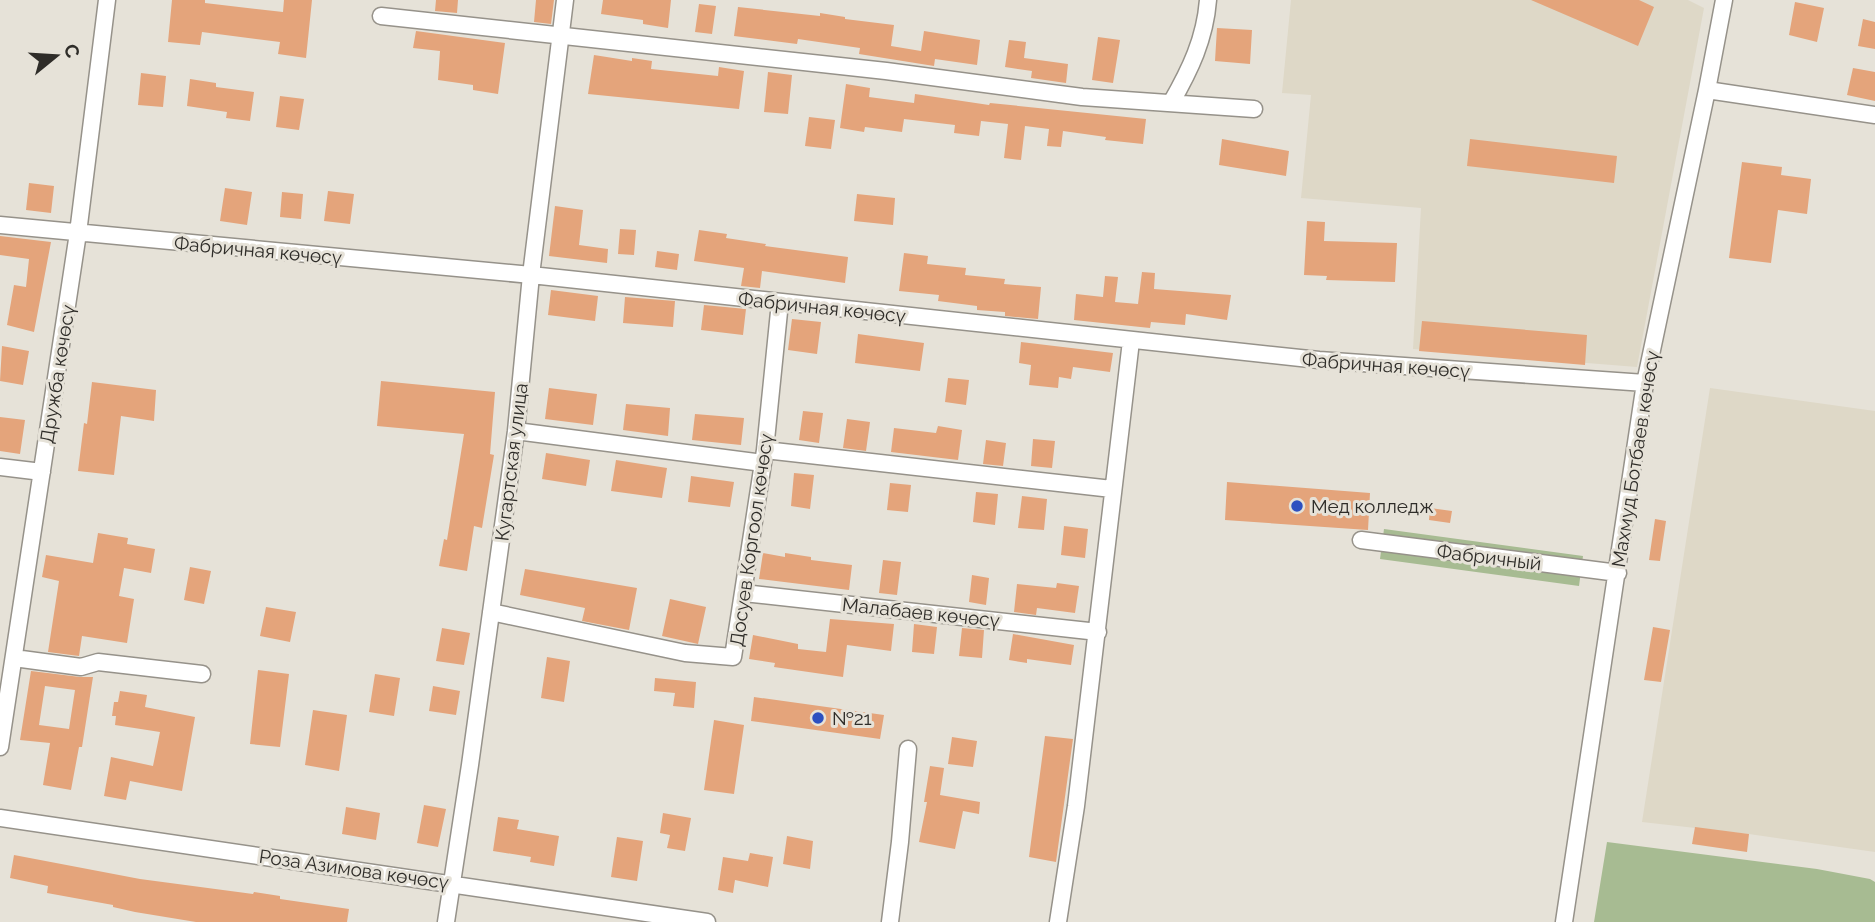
<svg xmlns="http://www.w3.org/2000/svg" width="1875" height="922" font-family="Raleway,sans-serif">
	<rect width="100%" height="100%" fill="#e6e2d8"/>
	<!-- built -->
	<path fill="#ded8c7" d="M1291,0H1688L1704,8L1637,367L1413,349L1421,208L1301,198L1311,95L1282,93Z
		M1710,388L1875,411V852L1749,834L1642,822Z"/>
	<!-- green -->
	<path fill="#a7bb92" d="M1384,529L1583,556L1579,586L1380,559Z
		M1607,842L1817,869L1870,879L1875,882V922H1594Z"/>
	<!-- building -->
	<path fill="#e4a47b" fill-rule="evenodd" d="M172,0H205V3L283,12L284,0H312L306,58L278,54L280,42L202,32L200,45L168,42Z
		M436,0H458L457,13L435,11Z
		M536,0H554L551,24L534,22Z
		M603,0H671L668,28L643,24V20L601,14Z
		M1531,0H1639L1654,7L1638,46Z
		M1795,2L1824,8L1817,42L1789,35Z
		M699,4L716,6L712,34L695,32Z
		M738,7L820,16V13L845,17V19L894,25L891,46L921,51L924,31L980,40L977,65L935,59L934,66L859,54L860,48L798,39L797,44L734,36Z
		M1863,19L1875,22V49L1858,46Z
		M1217,28L1252,30L1250,64L1215,61Z
		M416,31L505,43L498,94L473,90V85L438,80L440,51L413,48Z
		M1098,37L1120,40L1113,83L1092,80Z
		M1009,40L1026,42L1024,58L1068,64L1066,83L1031,78L1032,71L1005,67Z
		M594,55L632,61V58L652,61L651,69L718,76L719,67L744,71L739,109L588,94Z
		M1853,68L1875,72V101L1847,95Z
		M768,72L792,75L788,114L764,112Z
		M141,73L166,76L163,107L138,105Z
		M190,79L216,83V87L254,92L250,121L226,118L227,112L187,106Z
		M846,84L870,88L869,97L914,103L915,94L989,105L990,103L1146,119L1143,144L1105,140L1106,137L1063,131L1061,147L1047,146L1049,129L1025,126L1021,160L1004,158L1008,124L981,121L979,136L954,133L955,125L904,119L902,132L865,127L864,132L840,128Z
		M280,96L304,99L299,130L276,127Z
		M809,117L835,120L831,149L805,146Z
		M1222,139L1289,151L1286,176L1219,165Z
		M1470,139L1617,156L1614,183L1467,166Z
		M1742,162L1782,167L1781,175L1811,179L1807,214L1778,210L1771,263L1729,258Z
		M29,183L54,186L51,213L26,210Z
		M225,188L252,192L247,225L220,221Z
		M328,191L354,194L350,224L324,221Z
		M282,192L303,194L301,219L280,217Z
		M857,194L895,198L893,225L854,221Z
		M555,206L583,210L579,245L608,249L607,263L549,256Z
		M1307,221L1325,222L1324,241L1397,243L1395,282L1326,280L1327,276L1304,275Z
		M620,229L636,230L634,255L618,254Z
		M699,230L727,234L726,238L766,244L765,246L848,257L845,283L762,271L760,288L741,286L744,268L694,261Z
		M0,236L51,242L34,332L7,325L14,285L26,287L29,259L0,255Z
		M657,251L679,254L677,270L655,267Z
		M904,253L928,256L927,264L966,268L965,275L1005,279L1004,284L1041,287L1038,319L1005,316V312L977,310V306L938,301L939,295L899,291Z
		M1142,272L1155,273L1154,289L1231,295L1227,320L1186,314L1185,325L1151,322L1150,328L1074,320L1076,294L1103,297L1105,276L1118,277L1115,302L1138,304Z
		M551,290L598,296L595,321L548,315Z
		M625,297L675,301L673,327L623,323Z
		M704,305L746,309L743,335L701,330Z
		M792,319L821,322L817,354L788,350Z
		M1422,321L1587,335L1585,365L1419,351Z
		M858,334L924,343L920,371L855,363Z
		M1021,342L1113,353L1110,372L1073,367L1071,379L1059,377L1058,388L1029,385L1031,365L1019,363Z
		M2,346L29,351L23,385L0,381Z
		M948,378L969,380L966,405L945,402Z
		M381,381L495,392L490,454L494,455L482,528L474,526L467,571L439,566L444,539L447,540L464,434L377,426Z
		M92,382L156,390L154,421L121,416L114,475L78,471L84,423L87,424Z
		M549,388L597,394L593,425L545,419Z
		M626,404L670,408L668,436L623,430Z
		M803,411L823,413L819,443L799,440Z
		M695,414L744,418L741,445L692,440Z
		M0,417L25,420L20,454L0,451Z
		M847,419L870,422L866,451L843,448Z
		M938,426L962,430L958,460L891,452L894,428L936,433Z
		M1033,439L1055,441L1052,468L1031,466Z
		M986,440L1006,443L1003,466L983,464Z
		M546,453L590,460L586,486L542,479Z
		M616,460L667,468L662,498L611,491Z
		M794,473L814,475L810,509L791,506Z
		M691,476L734,482L730,507L688,502Z
		M1227,482L1370,493L1368,530L1225,520Z
		M890,483L911,485L908,512L887,510Z
		M976,492L998,494L995,525L973,522Z
		M1022,496L1047,499L1044,530L1018,528Z
		M1430,508L1452,511L1450,523L1429,520Z
		M1655,519L1666,521L1660,561L1649,560Z
		M1064,526L1088,529L1085,558L1061,555Z
		M98,533L128,538L127,544L155,549L151,573L124,568L119,596L134,599L127,643L82,636L79,656L48,652L59,581L42,577L46,555L93,563Z
		M763,553L785,557V553L811,557V560L852,565L849,590L759,579Z
		M883,560L901,562L897,595L879,593Z
		M190,567L211,571L204,604L184,600Z
		M525,569L637,588L629,630L582,621L585,608L520,595Z
		M972,575L989,578L986,605L969,602Z
		M1057,583L1079,586L1075,613L1037,608L1036,615L1014,612L1017,584L1056,588Z
		M670,599L706,607L698,644L662,636Z
		M266,607L296,612L290,642L260,636Z
		M830,619L894,624L891,651L847,645L843,677L774,667L775,663L749,659L753,635L798,644V649L826,652Z
		M914,624L937,627L934,654L912,652Z
		M1653,627L1670,630L1661,682L1644,680Z
		M442,628L470,633L464,665L436,661Z
		M962,628L984,630L982,658L959,656Z
		M1013,634L1074,645L1071,665L1027,659V663L1009,660Z
		M547,657L570,661L564,702L541,698Z
		M258,670L289,674L280,747L250,744Z
		M31,671L80,677H93L82,747H79L71,790L43,785L50,743L20,740ZM45,686L75,690L69,729L39,725Z
		M375,674L400,678L394,716L369,712Z
		M655,678L696,682L694,708L673,706L675,693L654,691Z
		M433,686L460,691L456,715L429,711Z
		M120,691L147,695L145,707L195,717L182,791L130,781L126,800L104,796L111,757L153,766L160,732L115,725L116,716H112L114,702H118Z
		M754,697L884,715L880,739L751,721Z
		M313,710L347,715L339,771L305,765Z
		M714,720L744,725L734,794L704,790Z
		M1045,736L1073,739L1056,862L1029,857Z
		M952,737L977,741L973,767L948,764Z
		M930,766L944,768L940,795L980,802L979,814L963,811L955,849L919,842L927,802H924Z
		M424,805L446,809L438,847L417,843Z
		M346,807L380,813L376,840L342,834Z
		M663,813L691,818L685,851L667,848L670,835L660,833Z
		M498,817L519,820L517,829L559,836L554,866L530,862L531,857L493,851Z
		M1695,827L1749,834L1747,852L1692,844Z
		M787,836L813,841L810,869L783,864Z
		M617,837L643,841L637,881L611,877Z
		M750,853L773,857L768,887L735,880L733,893L718,890L723,857L748,861Z
		M14,855L140,879L253,894L254,892L280,896V899L349,909L347,922H196L135,912L113,907V905L47,893L48,886L10,878Z"/>
	<g fill="none" stroke-linecap="round" stroke-linejoin="round">
		<defs>
			<path id="street" d="M381,16L886,71L1082,97L1254,109
				M1707,90L1875,115
				M1171,103C1190,70 1205,39 1208,0
				M0,225L531,275L1319,360L1645,383
				M516,431L763,463
				M765,450L1112,489
				M0,467L42,472
				M1361,540L1618,573
				M744,593L1098,632
				M491,612L685,653L733,657L765,450L780,302
				M14,658L81,667L98,662L202,674
				M0,747L78,233L107,0
				M0,818L707,922
				M446,922L470,765L516,431L531,275L565,0
				M890,922L900,842L908,749
				M1058,922L1076,806L1131,341
				M1564,922L1645,383L1707,90L1724,0"/>
		</defs>
		<!-- street casing -->
		<use href="#street" stroke="#96928a" stroke-width="19"/>
		<!-- street -->
		<use href="#street" stroke="#fff" stroke-width="16"/>
	</g>
	<!-- markers -->
	<g fill="#2d50c0" stroke="#e6e2d8" stroke-width="2.5">
		<circle cx="1297" cy="506" r="7"/>
		<circle cx="818" cy="718" r="7"/>
	</g>
	<g text-anchor="middle" stroke-width="6" stroke-linejoin="round" paint-order="stroke">
		<!-- street labels -->
		<g font-size="19" fill="#2f2d29" stroke="#e6e2d8">
			<text transform="translate(258 250) rotate(5)" y="7">Фабричная көчөсү</text>
			<text transform="translate(822 307) rotate(6)" y="7">Фабричная көчөсү</text>
			<text transform="translate(1386 365) rotate(4)" y="7">Фабричная көчөсү</text>
			<text transform="translate(57 374) rotate(-81)" y="7">Дружба көчөсү</text>
			<text transform="translate(1635 459) rotate(-81)" y="7">Махмуд Ботбаев көчөсү</text>
			<text transform="translate(511 462) rotate(-83)" y="7">Кугартская улица</text>
			<text transform="translate(751 540) rotate(-82)" y="7">Досуев Коргоол көчөсү</text>
			<text transform="translate(1489 557) rotate(7)" y="7">Фабричный</text>
			<text transform="translate(921 612) rotate(6)" y="7">Малабаев көчөсү</text>
			<text transform="translate(354 869) rotate(8)" y="7">Роза Азимова көчөсү</text>
		</g>
		<!-- poi labels -->
		<g font-size="19" fill="#2f2d29" stroke="#e6e2d8" text-anchor="start">
			<text x="1311" y="513">Мед колледж</text>
			<text x="832" y="725">№21</text>
		</g>
	</g>
	<!-- north arrow -->
	<g transform="translate(56 56) rotate(72)" stroke="#e6e2d8" stroke-width="5" paint-order="stroke">
	<path d="M0-5L12 26L0 18L-12 26Z" fill="#2f2d29"/>
	<text y="-10" font-size="19" font-weight="bold" text-anchor="middle" fill="#2f2d29">С</text>
	</g>
</svg>
